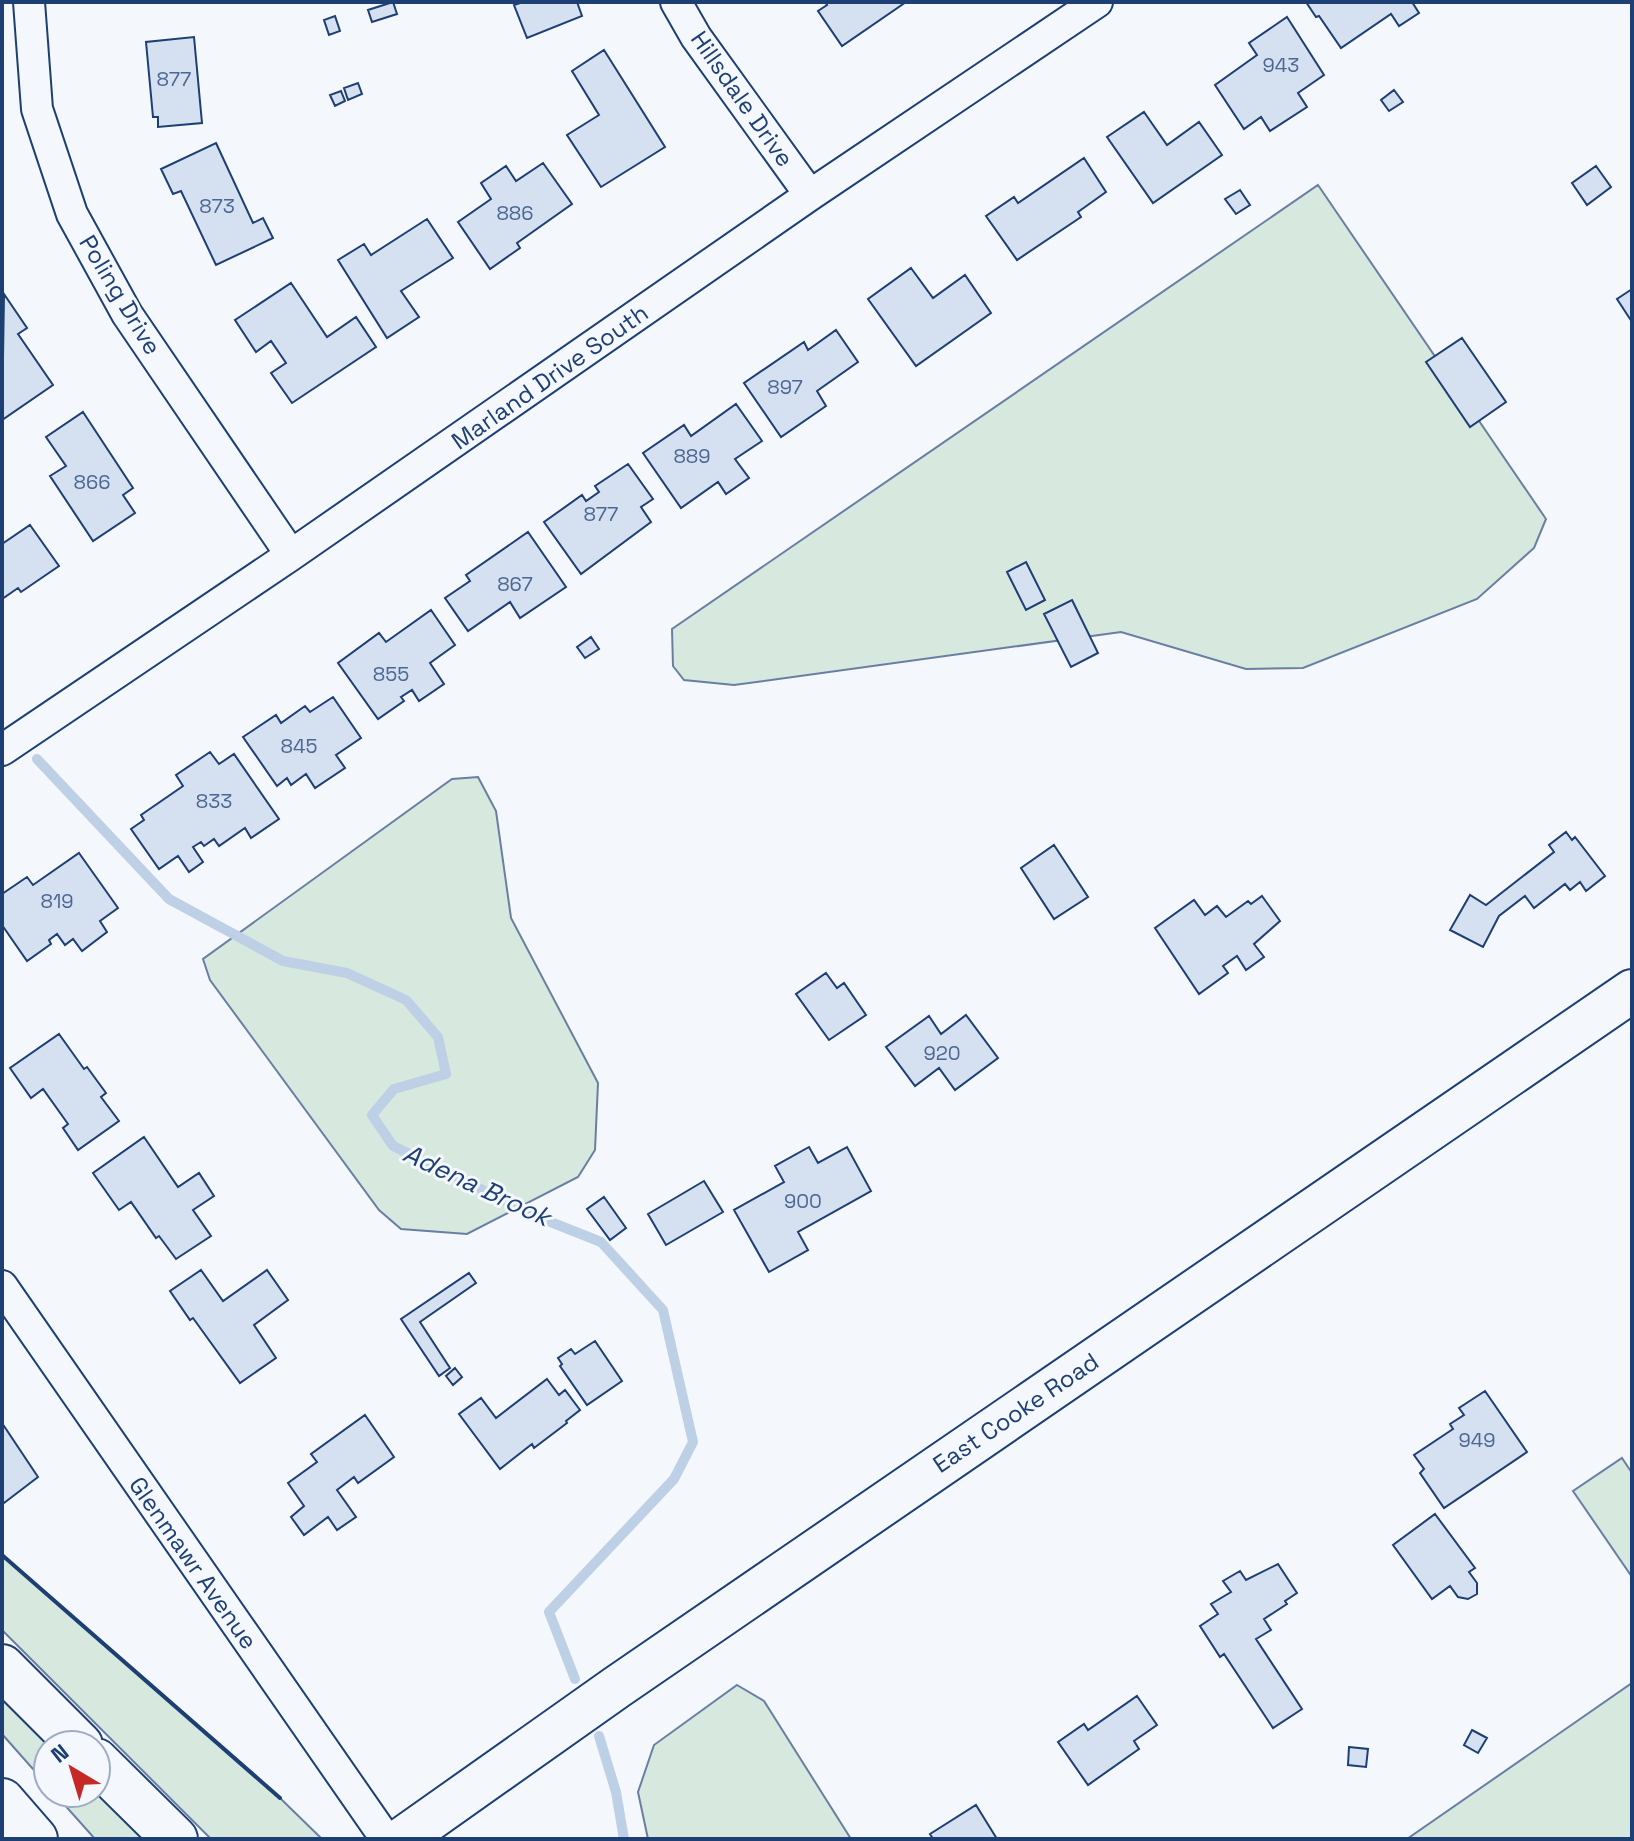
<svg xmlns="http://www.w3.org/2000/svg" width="1634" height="1841" font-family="'Space Grotesk',sans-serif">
	<rect width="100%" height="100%" fill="#f4f7fb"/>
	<!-- green -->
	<path fill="#d7e8df" stroke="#687fa3" stroke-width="2" d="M1318,185L1546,519L1534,548L1477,599L1303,668L1246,669L1121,632L734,685L684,680L673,666L672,629Z
		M478,777L496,811L511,918L598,1083L595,1150L578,1177L467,1234L401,1229L379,1210L210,980L203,959L452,779Z
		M1622,1458L1632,1473V1577L1573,1491Z
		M2,1555L280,1798L322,1839H211L2,1630Z
		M1632,1683V1839H1407Z
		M737,1685L764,1701L851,1839H648L638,1792L654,1745Z
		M2,1690L59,1745H48V1786L2,1734Z
		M96,1780L153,1839H95L54,1793H96Z"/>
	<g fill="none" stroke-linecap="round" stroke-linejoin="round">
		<!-- stream -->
		<path stroke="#bed0e5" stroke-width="10" d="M37,759L169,899L283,961L347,973L406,1000L438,1037L446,1074L394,1089L372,1115L393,1146L538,1217L601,1242L663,1310L693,1442L674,1479L549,1612L575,1679
			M599,1736L616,1792L624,1839"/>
	</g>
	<!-- building -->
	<path fill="#d5e0f0" stroke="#1d3f73" stroke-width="2" d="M393,2L397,14L372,22L368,10Z
		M523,2H577L582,16L527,38L514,5Z
		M825,2H906L842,46L818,11L827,5Z
		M1306,2H1412L1419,13L1399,26L1391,14L1341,48L1319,16L1316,17Z
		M335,16L340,31L329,35L324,20Z
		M1287,17L1324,75L1298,93L1307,107L1270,131L1261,117L1244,129L1215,85L1257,55L1249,43Z
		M194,37L202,123L158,127V117H153L146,42Z
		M604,50L665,147L601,187L567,135L599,115L572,71Z
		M358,83L362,94L348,100L344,88Z
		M1394,90L1403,102L1389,111L1381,100Z
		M341,91L345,101L335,106L330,95Z
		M1144,112L1167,145L1199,122L1222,155L1153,203L1107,137Z
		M216,143L253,223L263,218L273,238L216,265L181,191L173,194L161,169Z
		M1084,158L1106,192L1078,212L1081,217L1017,260L986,216L1014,197L1018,203Z
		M543,163L572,204L517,243L520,248L490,269L458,222L491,199L481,183L506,166L516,181Z
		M1596,166L1611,187L1587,205L1572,183Z
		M1240,190L1250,205L1236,214L1225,199Z
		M427,219L453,258L401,291L419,317L387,338L338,260L364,244L371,255Z
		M911,268L933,298L965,275L991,313L916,366L868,299Z
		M291,283L327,337L356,317L376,347L292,403L271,373L286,363L271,341L256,352L235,320Z
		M1632,289V322L1617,299Z
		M4,294L27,328L18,334L53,385L2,420Z
		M836,330L858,362L817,391L826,406L781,437L744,383L804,342L808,350Z
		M1462,338L1506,402L1470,427L1426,362Z
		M736,404L762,441L735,459L749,478L726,494L718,482L681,508L643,453L684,425L691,436Z
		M83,412L133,488L123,495L135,513L93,541L50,476L66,466L46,437Z
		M628,464L653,499L641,507L651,522L581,574L544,522L582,495L586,501L599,492L595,486Z
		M30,525L59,566L21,592L18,588L2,599V544Z
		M528,532L566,587L520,618L510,602L468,631L445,598L470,581L466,575Z
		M1026,562L1045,600L1026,610L1007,572Z
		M1072,600L1098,653L1071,667L1044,614Z
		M431,610L455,645L430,663L444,684L419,701L412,690L401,697L404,701L378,719L338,663L379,633L386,642Z
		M591,637L599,649L585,658L577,647Z
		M333,697L361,738L336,755L345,768L315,788L306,774L291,785L287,778L277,786L243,737L276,715L281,723L305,706L310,712Z
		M210,752L219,764L234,754L279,819L251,838L245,828L219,846L214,839L204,846L201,842L193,847L203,862L189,872L178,856L159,869L131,829L144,820L141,815L183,786L176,775Z
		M1566,832L1572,840L1575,837L1605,876L1586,891L1580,882L1570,890L1565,884L1534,908L1525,896L1499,916L1483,947L1450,930L1470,895L1486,905L1554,852L1549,845Z
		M1054,845L1088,897L1054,919L1021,868Z
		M79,853L118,908L100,921L107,932L82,951L73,939L65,945L57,934L49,940L51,944L27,961L2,925V894L27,877L33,885Z
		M1262,896L1280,921L1254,944L1264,957L1246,970L1237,956L1223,966L1228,973L1199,994L1155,928L1194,900L1205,915L1217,906L1226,917L1248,901L1251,904Z
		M826,973L837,988L844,983L866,1015L829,1040L796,994Z
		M966,1015L998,1058L955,1090L939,1068L915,1086L886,1047L929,1016L941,1034Z
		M59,1034L84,1069L87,1067L106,1093L101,1097L119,1121L78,1150L63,1128L68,1124L43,1089L31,1098L10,1068Z
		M144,1137L178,1187L199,1173L214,1196L193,1210L211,1236L176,1259L159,1236L156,1238L131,1202L119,1210L93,1173Z
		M809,1147L818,1163L847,1147L871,1191L798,1232L808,1250L769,1272L734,1210L784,1182L775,1166Z
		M704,1181L723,1212L666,1245L648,1214Z
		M604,1197L626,1228L610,1240L587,1209Z
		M201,1270L223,1301L267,1270L288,1300L254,1325L276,1358L240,1383L193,1318L190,1320L170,1291Z
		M469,1273L476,1283L420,1322L450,1368L439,1376L401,1319Z
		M595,1341L622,1381L587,1405L560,1366L562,1364L558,1358L571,1349L575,1354Z
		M455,1368L462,1377L453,1385L446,1376Z
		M547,1379L559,1395L565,1390L580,1410L566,1421L567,1423L534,1448L532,1444L500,1469L459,1414L481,1398L496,1418Z
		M1485,1391L1527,1452L1444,1508L1420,1473L1424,1469L1414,1455L1453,1429L1450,1424L1464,1415L1459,1408Z
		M365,1415L394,1457L358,1483L354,1477L337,1490L356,1517L337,1530L328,1517L304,1535L291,1517L304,1506L288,1483L317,1462L311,1454Z
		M2,1423L38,1477L4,1503L2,1501Z
		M1435,1514L1475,1568L1469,1572L1477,1583V1594L1468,1599L1458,1597L1450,1586L1432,1599L1393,1545Z
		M1278,1564L1297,1593L1285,1601L1287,1604L1264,1619L1271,1630L1256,1639L1302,1709L1273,1728L1224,1654L1220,1657L1200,1626L1218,1614L1211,1604L1231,1592L1223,1581L1240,1571L1246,1580Z
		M1137,1696L1157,1725L1134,1741L1139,1749L1088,1785L1058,1742L1084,1724L1088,1730Z
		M1472,1730L1487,1738L1478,1753L1464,1745Z
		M1349,1747L1368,1749L1366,1767L1348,1765Z
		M976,1805L997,1839H933L930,1834Z"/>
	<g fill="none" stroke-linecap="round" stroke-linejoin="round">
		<defs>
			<path id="street" d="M29,2L37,109L72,214L127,314L291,555
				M676,2L696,37L810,195
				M2,750L291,555L810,195L1097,2
				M2,1286L386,1839"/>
			<path id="secondary" d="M402,1839L617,1687L1632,991"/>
			<path id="highway" d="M2,1667L80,1745
				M96,1761L175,1839
				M2,1801L35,1839"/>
		</defs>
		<!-- street casing -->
		<use href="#street" stroke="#1d3f73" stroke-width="34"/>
		<!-- secondary casing -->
		<use href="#secondary" stroke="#1d3f73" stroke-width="46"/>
		<!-- highway casing -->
		<use href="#highway" stroke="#1d3f73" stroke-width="48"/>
		<!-- street -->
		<use href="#street" stroke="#f4f7fb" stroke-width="30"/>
		<!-- secondary -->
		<use href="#secondary" stroke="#f4f7fb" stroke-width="42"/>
		<!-- highway -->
		<use href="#highway" stroke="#f4f7fb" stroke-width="44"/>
		<!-- wall -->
		<path stroke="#1d3f73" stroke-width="4" d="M2,1555L280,1798"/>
	</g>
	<g text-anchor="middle" stroke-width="6" stroke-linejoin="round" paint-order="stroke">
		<!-- number labels -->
		<g font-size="20" fill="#4b6792">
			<text x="1281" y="72">943</text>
			<text x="174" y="86">877</text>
			<text x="217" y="213">873</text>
			<text x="515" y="220">886</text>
			<text x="785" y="394">897</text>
			<text x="692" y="463">889</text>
			<text x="92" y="489">866</text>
			<text x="601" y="521">877</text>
			<text x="515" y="591">867</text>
			<text x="391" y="681">855</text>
			<text x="299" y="753">845</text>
			<text x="214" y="808">833</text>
			<text x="57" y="908">819</text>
			<text x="942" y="1060">920</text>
			<text x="803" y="1208">900</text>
			<text x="1477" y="1447">949</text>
		</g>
		<!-- street labels -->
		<g font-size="24" fill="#1d3f73" stroke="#f4f7fb">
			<text transform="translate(742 99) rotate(55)" y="8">Hillsdale Drive</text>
			<text transform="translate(120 295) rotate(59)" y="8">Poling Drive</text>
			<text transform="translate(550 377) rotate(-35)" y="8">Marland Drive South</text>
			<text transform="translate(1016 1413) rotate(-34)" y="8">East Cooke Road</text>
			<text transform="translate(193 1563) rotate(55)" y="8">Glenmawr Avenue</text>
		</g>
		<!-- water labels -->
		<g font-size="26" font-style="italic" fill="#1d3f73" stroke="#f4f7fb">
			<text transform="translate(477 1185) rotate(25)" y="9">Adena Brook</text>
		</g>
	</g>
	<!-- border -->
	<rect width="1634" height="1841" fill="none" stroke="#1d3f73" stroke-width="8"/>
	<!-- north arrow -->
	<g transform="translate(72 1769) rotate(322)"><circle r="38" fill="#f4f7fb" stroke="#9eadc5" stroke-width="2"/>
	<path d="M0-6L14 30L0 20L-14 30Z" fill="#c62828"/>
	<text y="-12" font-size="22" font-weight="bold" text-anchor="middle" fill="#1d3f73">N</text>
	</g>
</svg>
